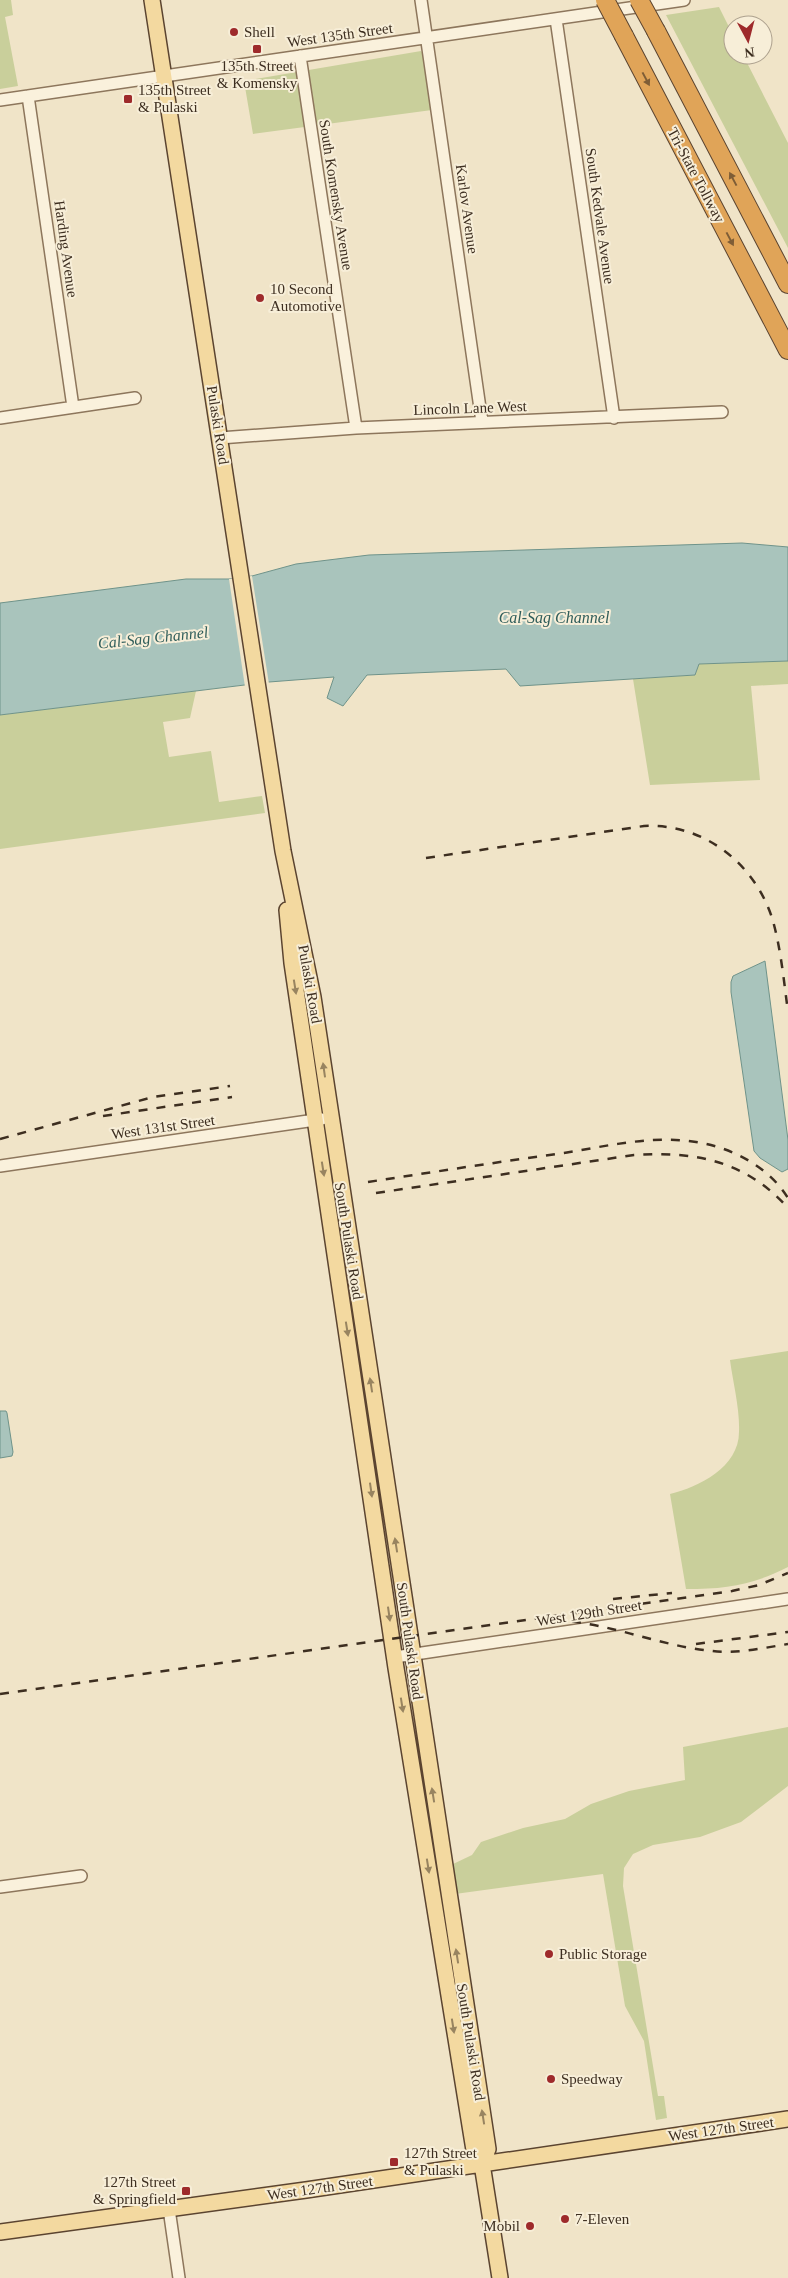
<svg xmlns="http://www.w3.org/2000/svg" width="788" height="2278" font-family="'Times New Roman',serif">
	<rect width="100%" height="100%" fill="#f0e4c8"/>
	<!-- green -->
	<path fill="#c9cf9b" d="M0,0H11L13,15L5,17L18,86L0,89Z
		M719,7L733,35V55H743L788,143V248L666,15Z
		M421,51L426,59L432,110L253,134L244,81Z
		M788,661V684L751,686L760,780L650,785L633,679L695,675L699,664Z
		M196,691L190,718L163,722L169,757L211,751L219,802L262,796L265,813L0,849V715Z
		M788,1351V1567C753,1585 726,1589 686,1589L670,1494C699,1487 739,1467 739,1432C740,1409 733,1383 730,1360Z
		M788,1727V1786L741,1822L700,1837L653,1845L633,1854L624,1868L623,1886L658,2096H664L667,2118L656,2120L644,2041L625,2006L603,1874L455,1894L451,1865L472,1855L481,1842L523,1828L565,1819L591,1804L629,1791L685,1780L683,1747Z"/>
	<!-- water -->
	<path fill="#a9c4bc" stroke="#6f938a" d="M742,543L788,547V661L699,664L695,675L520,686L506,669L367,675L343,706L327,698L334,677L269,682L0,715V603L186,579H229L252,576L296,564L369,555Z
		M765,961L788,1140V1169L782,1172L760,1158L754,1151L731,992V982L733,976Z
		M0,1411H6L7,1413L13,1452L12,1456L0,1458Z"/>
	<!-- pier -->
	<path fill="#f0e4c8" d="M252,576L269,684L245,687L229,579Z"/>
	<g fill="none" stroke-linecap="round" stroke-linejoin="round">
		<defs>
			<path id="minor" d="M421,0L482,422
				M556,19L614,418
				M300,56L356,428
				M28,96L73,407
				M0,100L684,0
				M0,418L135,398
				M220,438L356,428L722,412
				M0,1166L322,1119
				M395,1657L788,1599
				M0,1887L81,1876
				M169,2209L179,2278"/>
			<path id="major" d="M152,0L283,851L313,997L488,2149L482,2164
				M287,910L292,963L396,1668L474,2150L482,2164L500,2278
				M0,2232L306,2190L788,2119"/>
			<path id="highway" d="M656,31L788,284
				M624,36L788,350"/>
		</defs>
		<!-- minor casing -->
		<use href="#minor" stroke="#8d765c" stroke-width="14"/>
		<!-- major casing -->
		<use href="#major" stroke="#5b4430" stroke-width="18"/>
		<!-- highway casing -->
		<use href="#highway" stroke="#5b4430" stroke-width="20"/>
		<!-- minor -->
		<use href="#minor" stroke="#faf1dc" stroke-width="11"/>
		<!-- major -->
		<use href="#major" stroke="#f3d9a0" stroke-width="15"/>
		<!-- highway -->
		<use href="#highway" stroke="#e0a458" stroke-width="18"/>
		<!-- rail -->
		<path stroke="#3d2e20" stroke-width="2.5" stroke-dasharray="9 9" stroke-linecap="butt" d="M426,858L644,826C704,823 756,864 773,921C781,950 784,982 788,1012
			M103,1116L232,1097
			M0,1139L153,1097L230,1086
			M368,1182C433,1172 498,1162 564,1153C607,1146 652,1135 696,1142C731,1147 769,1167 788,1198
			M376,1193L634,1155C694,1151 745,1160 788,1208
			M613,1599L672,1593
			M554,1620C608,1622 659,1646 712,1651C737,1654 763,1648 788,1644
			M696,1644L788,1632
			M0,1694L732,1591L759,1585L788,1573"/>
		<defs>
			<path id="highway-bridge" d="M605,0L624,36
				M639,0L656,31"/>
		</defs>
		<!-- highway-bridge casing -->
		<use href="#highway-bridge" stroke="#5b4430" stroke-width="20" stroke-linecap="butt"/>
		<!-- highway-bridge -->
		<use href="#highway-bridge" stroke="#e0a458" stroke-width="18"/>
	</g>
	<!-- one-way arrows -->
	<defs><path id="oneway-solid" d="M-6-.8H1V-3.2L6.5 0L1 3.2V.8H-6Z" transform="scale(1.25)"/></defs>
	<g fill="#7e5d36">
		<use href="#oneway-solid" transform="translate(646 79) rotate(62)"/>
		<use href="#oneway-solid" transform="translate(733 179) rotate(-118)"/>
		<use href="#oneway-solid" transform="translate(730 239) rotate(62)"/>
	</g>
	<g fill="#988460">
		<use href="#oneway-solid" transform="translate(295 987) rotate(81)"/>
		<use href="#oneway-solid" transform="translate(324 1070) rotate(-98)"/>
		<use href="#oneway-solid" transform="translate(323 1169) rotate(81)"/>
		<use href="#oneway-solid" transform="translate(347 1329) rotate(81)"/>
		<use href="#oneway-solid" transform="translate(371 1385) rotate(-99)"/>
		<use href="#oneway-solid" transform="translate(371 1490) rotate(82)"/>
		<use href="#oneway-solid" transform="translate(396 1545) rotate(-99)"/>
		<use href="#oneway-solid" transform="translate(389 1614) rotate(82)"/>
		<use href="#oneway-solid" transform="translate(402 1705) rotate(81)"/>
		<use href="#oneway-solid" transform="translate(433 1795) rotate(-99)"/>
		<use href="#oneway-solid" transform="translate(428 1866) rotate(81)"/>
		<use href="#oneway-solid" transform="translate(457 1956) rotate(-99)"/>
		<use href="#oneway-solid" transform="translate(453 2026) rotate(81)"/>
		<use href="#oneway-solid" transform="translate(483 2117) rotate(-99)"/>
	</g>
	<!-- markers -->
	<g fill="#9e2a2b" stroke="#f7eed8" stroke-width="2">
		<circle cx="234" cy="32" r="5"/>
		<rect x="252" y="44" width="10" height="10" rx="2.5"/>
		<rect x="123" y="94" width="10" height="10" rx="2.5"/>
		<circle cx="260" cy="298" r="5"/>
		<circle cx="549" cy="1954" r="5"/>
		<circle cx="551" cy="2079" r="5"/>
		<rect x="389" y="2157" width="10" height="10" rx="2.5"/>
		<rect x="181" y="2186" width="10" height="10" rx="2.5"/>
		<circle cx="565" cy="2219" r="5"/>
		<circle cx="530" cy="2226" r="5"/>
	</g>
	<g text-anchor="middle" stroke-width="4" stroke-linejoin="round" paint-order="stroke">
		<!-- poi labels -->
		<g font-size="15" fill="#3d2e20" stroke="#f7eed8" text-anchor="start">
			<text x="244" y="37">Shell</text>
			<text x="257" y="71" text-anchor="middle">135th Street<tspan x="257" dy="17">&amp; Komensky</tspan></text>
			<text x="138" y="95">135th Street<tspan x="138" dy="17">&amp; Pulaski</tspan></text>
			<text x="270" y="294">10 Second<tspan x="270" dy="17">Automotive</tspan></text>
			<text x="559" y="1959">Public Storage</text>
			<text x="561" y="2084">Speedway</text>
			<text x="404" y="2158">127th Street<tspan x="404" dy="17">&amp; Pulaski</tspan></text>
			<text x="176" y="2187" text-anchor="end">127th Street<tspan x="176" dy="17">&amp; Springfield</tspan></text>
			<text x="575" y="2224">7-Eleven</text>
			<text x="520" y="2231" text-anchor="end">Mobil</text>
		</g>
		<!-- street labels -->
		<g font-size="15" fill="#3d2e20" stroke="#f7eed8">
			<text transform="translate(340 35) rotate(-8)" y="5">West 135th Street</text>
			<text transform="translate(696 175) rotate(62)" y="5">Tri-State Tollway</text>
			<text transform="translate(336 195) rotate(81)" y="5">South Komensky Avenue</text>
			<text transform="translate(467 209) rotate(82)" y="5">Karlov Avenue</text>
			<text transform="translate(600 216) rotate(82)" y="5">South Kedvale Avenue</text>
			<text transform="translate(66 249) rotate(82)" y="5">Harding Avenue</text>
			<text transform="translate(470 408) rotate(-2)" y="5">Lincoln Lane West</text>
			<text transform="translate(218 425) rotate(81)" y="5">Pulaski Road</text>
			<text transform="translate(310 984) rotate(80)" y="5">Pulaski Road</text>
			<text transform="translate(163 1127) rotate(-8)" y="5">West 131st Street</text>
			<text transform="translate(349 1241) rotate(81)" y="5">South Pulaski Road</text>
			<text transform="translate(589 1613) rotate(-9)" y="5">West 129th Street</text>
			<text transform="translate(410 1641) rotate(82)" y="5">South Pulaski Road</text>
			<text transform="translate(471 2042) rotate(81)" y="5">South Pulaski Road</text>
			<text transform="translate(721 2129) rotate(-8)" y="5">West 127th Street</text>
			<text transform="translate(320 2188) rotate(-8)" y="5">West 127th Street</text>
		</g>
		<!-- water labels -->
		<g font-size="16" font-style="italic" fill="#2f5d5a" stroke="#f7eed8">
			<text x="554" y="623">Cal-Sag Channel</text>
			<text transform="translate(153 637) rotate(-6)" y="6">Cal-Sag Channel</text>
		</g>
	</g>
	<!-- north arrow -->
	<g transform="translate(748 40) rotate(173)"><circle r="24" fill="#f7eed8" stroke="#ada18e"/>
	<path d="M0-4L9 19L0 12L-9 19Z" fill="#9e2a2b"/>
	<text y="-8" font-size="14" font-weight="bold" text-anchor="middle" fill="#3d2e20">N</text>
	</g>
</svg>
